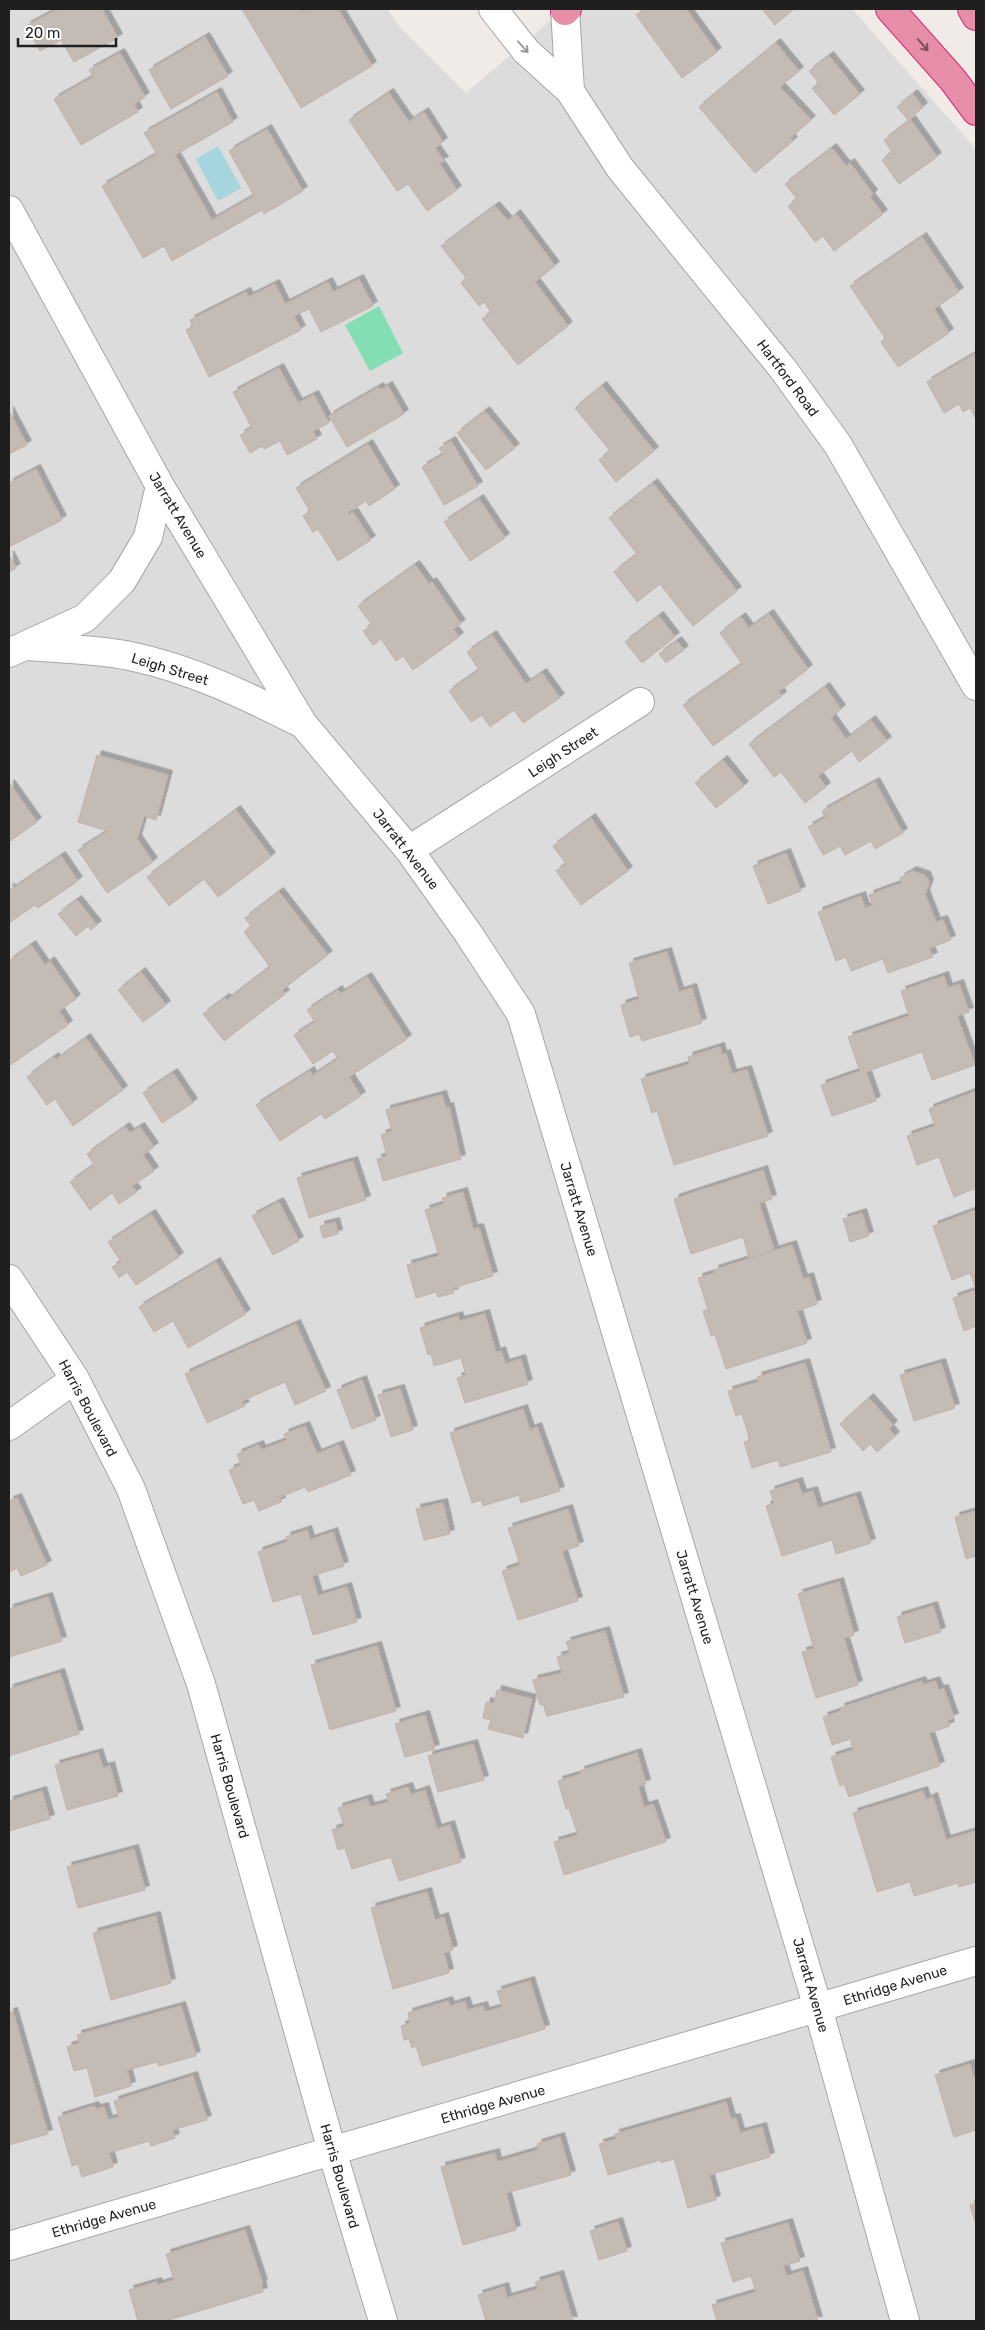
<svg xmlns="http://www.w3.org/2000/svg" width="985" height="2330" font-family="Rubik,sans-serif">
	<defs>
		<filter id="shadow"><feDropShadow dx="4.5" dy="-4.5" stdDeviation="0" flood-color="#0004"/></filter>
	</defs>
	<rect width="100%" height="100%" fill="#f0ebe6"/>
	<!-- residential -->
	<path fill="#dddcdc" d="M9,9H387L399,26L466,93L564,9H852L976,149V2321H9Z"/>
	<!-- pitch -->
	<path fill="#84deb3" d="M379,306L403,353L370,371L345,325Z"/>
	<!-- water -->
	<path fill="#a6d6dd" d="M218,146L241,188L218,201L196,159Z"/>
	<!-- building -->
	<path fill="#c5bbb5" stroke="#c2b1a8" filter="url(#shadow)" d="M58,9H102L118,38L74,62L61,40L40,51L26,26Z
		M242,9H301L303,12L309,9H338L372,66L301,108Z
		M645,9H686L717,52L682,78L636,15Z
		M762,9H794L775,25Z
		M205,37L228,76L171,109L149,70Z
		M776,43L799,71L780,87L811,120L790,138L793,141L755,173L699,107Z
		M120,53L145,97L134,104L138,112L81,145L54,99L93,77L89,70Z
		M829,56L860,94L834,115L812,88L819,83L809,71Z
		M217,92L233,122L175,155L212,220L254,196L229,151L267,129L303,191L264,214L262,210L172,261L164,246L143,258L102,186L157,154L144,133Z
		M389,93L409,122L424,112L443,142L435,148L444,161L439,163L457,190L427,211L408,184L397,191L349,120Z
		M913,94L923,107L908,120L897,107Z
		M911,120L937,157L899,184L882,160L892,152L884,140Z
		M832,148L846,166L850,163L873,194L870,197L883,214L834,251L823,236L815,242L788,206L797,199L785,184Z
		M495,206L508,221L516,214L555,266L535,282L568,326L518,365L482,319L491,312L484,302L479,306L461,283L466,278L441,246Z
		M922,237L959,292L934,309L949,333L898,367L881,342L885,338L850,286Z
		M359,279L373,306L321,332L309,309L294,316L301,330L209,377L186,330L193,326L190,320L246,292L249,297L275,284L285,304L328,282L333,292Z
		M976,353V419L970,408L963,412L959,404L944,413L927,382Z
		M279,368L298,403L314,395L329,423L313,431L317,439L287,455L280,441L264,449L262,446L250,453L240,435L252,428L233,392Z
		M388,386L404,414L347,447L329,416L379,387L381,390Z
		M602,386L654,451L616,482L599,460L610,451L575,408Z
		M9,411L27,445L9,454Z
		M485,411L515,448L486,470L457,433Z
		M451,441L478,486L444,505L422,467L443,455L439,448Z
		M368,444L395,489L369,506L366,501L348,512L349,515L353,512L371,540L338,561L318,529L313,532L303,516L310,511L296,488Z
		M36,469L62,520L9,547V483Z
		M653,483L737,591L693,626L660,584L637,602L614,572L637,554L609,518Z
		M479,499L505,538L470,561L444,522Z
		M9,555L16,568L9,572Z
		M415,565L429,584L432,582L461,624L453,629L459,637L413,670L403,656L396,661L381,639L373,645L363,631L372,625L358,606Z
		M769,614L808,669L779,691L782,696L713,746L683,705L742,664L720,633L741,617L749,628Z
		M659,616L675,637L642,663L625,642Z
		M492,635L526,684L542,673L560,698L523,723L514,710L490,727L482,715L471,722L449,691L479,670L467,652Z
		M677,641L684,650L666,663L659,654Z
		M825,687L841,709L831,718L846,739L871,720L887,741L859,762L852,751L818,776L826,787L805,803L781,772L774,777L749,744Z
		M97,755L168,775L156,820L144,816L137,839L153,862L107,893L78,850L108,831L78,822Z
		M723,760L744,786L716,808L695,783Z
		M875,782L903,833L875,849L871,841L845,855L840,846L823,855L808,827L825,818L822,811Z
		M10,784L37,822L9,842V785Z
		M236,810L271,857L218,897L204,879L169,906L147,877Z
		M591,818L628,871L581,905L556,871L566,864L553,846Z
		M786,853L801,891L768,904L753,866Z
		M61,856L78,881L38,908L35,905L9,923V887L11,890Z
		M912,871L926,876L929,884L925,894L936,922L943,920L951,940L929,948L933,957L888,973L883,959L851,971L846,957L836,961L818,912L861,896L865,908L873,905L869,895L902,883L900,878Z
		M279,892L328,955L282,990L285,994L224,1041L203,1014L225,998L227,1000L270,967L244,932L251,926L245,918Z
		M77,900L97,925L91,930L88,926L76,936L58,914Z
		M31,945L45,965L50,961L76,999L59,1011L68,1025L9,1066V961Z
		M667,952L679,992L692,988L702,1023L642,1041L639,1034L630,1037L621,1005L639,999L629,963Z
		M141,972L166,1005L143,1022L118,990Z
		M944,976L948,988L959,984L969,1012L957,1016L975,1065L932,1080L922,1052L866,1072L876,1101L832,1116L821,1085L860,1071L848,1037L909,1016L901,991Z
		M367,977L407,1039L349,1077L361,1096L325,1119L321,1114L280,1141L256,1105L310,1071L312,1076L338,1059L333,1051L313,1064L294,1035L315,1022L307,1010L338,990L340,994Z
		M86,1038L123,1090L73,1126L55,1099L47,1105L27,1077L54,1057L56,1060Z
		M720,1047L722,1055L726,1054L732,1074L747,1070L768,1136L674,1165L657,1111L652,1113L641,1079L690,1064L688,1057Z
		M173,1073L193,1103L162,1123L143,1093Z
		M976,1091V1188L954,1197L939,1157L917,1165L907,1136L935,1126L929,1109Z
		M442,1095L446,1108L449,1107L461,1159L383,1181L377,1159L387,1156L381,1135L392,1131L386,1110Z
		M125,1127L130,1133L140,1127L154,1147L143,1155L154,1171L132,1186L137,1192L119,1204L112,1193L90,1210L70,1182L94,1165L87,1154Z
		M353,1161L366,1200L309,1218L297,1178Z
		M763,1170L772,1199L759,1203L774,1250L749,1258L743,1237L691,1254L674,1199Z
		M463,1192L473,1229L479,1228L493,1276L453,1288L454,1293L438,1297L436,1292L416,1298L407,1265L439,1256L425,1210L444,1204L442,1198Z
		M279,1202L299,1241L273,1255L252,1216Z
		M976,1210V1326L964,1331L953,1298L976,1290L970,1273L952,1280L933,1226Z
		M862,1213L869,1236L850,1242L843,1219Z
		M151,1214L179,1257L136,1285L127,1272L119,1278L116,1273L112,1267L121,1262L108,1242Z
		M335,1222L338,1234L323,1238L320,1226Z
		M792,1245L803,1279L809,1277L817,1304L797,1311L807,1343L726,1369L715,1335L711,1336L703,1311L708,1310L698,1278L715,1273L714,1270Z
		M216,1262L246,1314L188,1348L173,1321L154,1332L139,1307Z
		M485,1314L496,1353L501,1351L505,1364L521,1359L528,1384L465,1403L457,1378L466,1375L461,1358L434,1366L431,1354L428,1355L420,1328L458,1316L460,1321Z
		M296,1324L326,1391L295,1405L285,1382L242,1401L245,1406L207,1423L185,1374Z
		M805,1363L831,1452L780,1467L778,1460L752,1468L744,1442L750,1440L742,1414L736,1416L728,1391L759,1382L757,1377Z
		M941,1363L955,1408L914,1421L900,1375Z
		M362,1380L376,1420L352,1429L337,1390Z
		M400,1389L413,1430L391,1437L378,1395Z
		M869,1398L893,1425L889,1429L895,1436L877,1452L870,1444L863,1451L840,1424Z
		M523,1409L530,1430L537,1427L560,1491L521,1503L519,1495L483,1506L481,1500L472,1503L450,1433Z
		M305,1426L317,1454L339,1445L351,1475L308,1492L305,1487L280,1497L281,1502L259,1511L254,1500L243,1504L229,1470L241,1465L237,1454L259,1445L261,1450L287,1440L284,1434Z
		M798,1482L802,1494L813,1491L818,1508L856,1496L871,1543L836,1554L832,1540L782,1556L766,1506L774,1503L770,1491Z
		M17,1498L47,1565L21,1576L17,1568L9,1572V1501Z
		M443,1503L450,1534L424,1540L416,1509Z
		M568,1509L579,1546L562,1551L578,1601L518,1620L502,1571L520,1565L508,1528Z
		M976,1511V1556L966,1559L955,1517Z
		M307,1530L310,1540L333,1532L344,1566L312,1576L318,1596L347,1587L357,1622L313,1635L301,1594L273,1602L258,1552L287,1542L286,1537Z
		M839,1582L854,1635L844,1638L858,1685L816,1698L802,1652L814,1649L798,1594Z
		M48,1597L62,1641L9,1657V1609Z
		M933,1606L941,1632L905,1643L897,1617Z
		M605,1631L624,1697L547,1716L543,1704L540,1705L533,1680L562,1673L557,1657L570,1653L566,1642Z
		M377,1646L396,1711L330,1730L311,1665Z
		M60,1673L79,1734L9,1756V1689Z
		M921,1681L923,1685L935,1681L939,1690L944,1689L954,1718L948,1720L950,1726L929,1733L940,1766L849,1797L844,1784L840,1786L831,1757L853,1750L850,1739L832,1745L823,1717L841,1711L840,1708Z
		M497,1690L532,1699L523,1738L488,1729L491,1720L483,1718L486,1702L494,1704Z
		M425,1715L435,1749L405,1757L395,1724Z
		M473,1744L484,1780L438,1792L428,1756Z
		M98,1753L103,1768L110,1766L118,1796L67,1810L55,1765Z
		M637,1753L646,1784L638,1786L644,1807L653,1804L666,1842L564,1875L554,1842L578,1835L569,1808L566,1809L558,1781L581,1774L580,1771Z
		M408,1787L411,1795L425,1790L437,1829L450,1825L461,1862L399,1881L391,1857L352,1869L345,1848L338,1850L332,1830L344,1826L338,1808L367,1799L370,1807L389,1802L386,1794Z
		M42,1791L50,1819L9,1831V1801Z
		M923,1791L926,1800L933,1797L946,1840L976,1831V1882L959,1887L958,1883L914,1896L910,1882L877,1892L853,1813Z
		M134,1849L145,1890L78,1908L67,1867Z
		M427,1892L435,1920L444,1917L453,1950L444,1953L449,1973L393,1989L371,1908Z
		M156,1916L171,1983L111,2000L93,1933Z
		M530,1981L545,2029L422,2066L416,2046L412,2048L409,2039L404,2040L401,2026L410,2023L408,2013L448,2001L450,2006L465,2001L468,2010L483,2006L485,2012L502,2007L497,1991Z
		M181,2006L196,2056L159,2066L157,2062L127,2070L131,2086L95,2097L87,2068L74,2071L67,2047L79,2043L77,2035Z
		M13,2012L48,2134L9,2145V2013Z
		M970,2064L973,2076L976,2075V2130L954,2137L935,2075Z
		M193,2076L207,2120L172,2130L175,2138L151,2146L149,2141L109,2153L113,2167L82,2177L78,2164L72,2166L58,2117L94,2106L96,2109L104,2107L108,2120L119,2117L114,2101Z
		M726,2102L731,2119L736,2118L740,2133L762,2127L770,2157L709,2175L716,2200L688,2208L674,2159L661,2163V2160L608,2175L599,2144L616,2139L615,2134Z
		M560,2137L571,2175L506,2193L516,2230L463,2245L441,2167L495,2153L497,2162L538,2150L537,2144Z
		M976,2203V2225L970,2205Z
		M618,2222L627,2251L599,2260L590,2231Z
		M788,2223L800,2261L783,2266L787,2276L803,2271L818,2321H717L712,2305L756,2292L751,2276L733,2282L721,2243Z
		M245,2230L263,2284H261L263,2292L166,2321H138L129,2290L157,2282L158,2285L174,2280L166,2254Z
		M559,2275L573,2321H486L478,2295L504,2287L507,2298L538,2289L535,2282Z"/>
	<g fill="none" stroke-linecap="round" stroke-linejoin="round">
		<defs>
			<path id="minor" d="M493,9L526,51L570,91L620,168L783,369L838,445L976,686
				M565,9L570,91
				M9,210L160,486L303,724L409,850L468,933L521,1014L818,2008L905,2321
				M28,646C61,649 97,649 130,656C192,669 247,696 303,724
				M9,653L85,618L122,581L148,537L160,486
				M409,850L640,702
				M9,1279L75,1379L131,1489L201,1684L332,2151L383,2321
				M9,1426L75,1379
				M9,2246L976,1961"/>
			<path id="highway" d="M890,9L953,80L976,111
				M972,9L976,16
				M565,11L567,9"/>
		</defs>
		<!-- minor casing -->
		<use href="#minor" stroke="#a6a6a6" stroke-width="30"/>
		<!-- highway casing -->
		<use href="#highway" stroke="#da2776" stroke-width="30"/>
		<!-- minor -->
		<use href="#minor" stroke="#fff" stroke-width="28"/>
		<!-- highway -->
		<use href="#highway" stroke="#e68ea7" stroke-width="28"/>
	</g>
	<!-- one-way arrows -->
	<defs><path id="oneway-shaft" d="M-6 0H5M1.5-3L5.5 0L1.5 3" fill="none" stroke-width="1.6" stroke-linecap="round" stroke-linejoin="round" transform="scale(1.25)"/></defs>
	<use stroke="#79515c" href="#oneway-shaft" transform="translate(923 45) rotate(49)"/>
	<use stroke="#9a9a9a" href="#oneway-shaft" transform="translate(523 47) rotate(48)"/>
	<g text-anchor="middle" stroke-width="4" stroke-linejoin="round" paint-order="stroke">
		<!-- street labels -->
		<g font-size="14" fill="#1f1f1f" stroke="#fff">
			<text transform="translate(788 378) rotate(53)" y="5">Hartford Road</text>
			<text transform="translate(178 515) rotate(59)" y="5">Jarratt Avenue</text>
			<text transform="translate(170 669) rotate(17)" y="5">Leigh Street</text>
			<text transform="translate(563 752) rotate(-33)" y="5">Leigh Street</text>
			<text transform="translate(406 849) rotate(52)" y="5">Jarratt Avenue</text>
			<text transform="translate(579 1209) rotate(73)" y="5">Jarratt Avenue</text>
			<text transform="translate(88 1408) rotate(62)" y="5">Harris Boulevard</text>
			<text transform="translate(695 1597) rotate(73)" y="5">Jarratt Avenue</text>
			<text transform="translate(230 1786) rotate(74)" y="5">Harris Boulevard</text>
			<text transform="translate(811 1985) rotate(74)" y="5">Jarratt Avenue</text>
			<text transform="translate(895 1985) rotate(-17)" y="5">Ethridge Avenue</text>
			<text transform="translate(493 2104) rotate(-16)" y="5">Ethridge Avenue</text>
			<text transform="translate(340 2176) rotate(74)" y="5">Harris Boulevard</text>
			<text transform="translate(104 2218) rotate(-16)" y="5">Ethridge Avenue</text>
		</g>
	</g>
	<!-- border -->
	<rect width="985" height="2330" fill="none" stroke="#1f1f1f" stroke-width="20"/>
	<!-- scale -->
	<path d="M18 38v8h98v-8" fill="none" stroke="#1f1f1f" stroke-width="2.5"/>
	<text x="25" y="38" font-size="15" fill="#1f1f1f" stroke="#ffffff" stroke-width="4" paint-order="stroke">20 m</text>
</svg>
